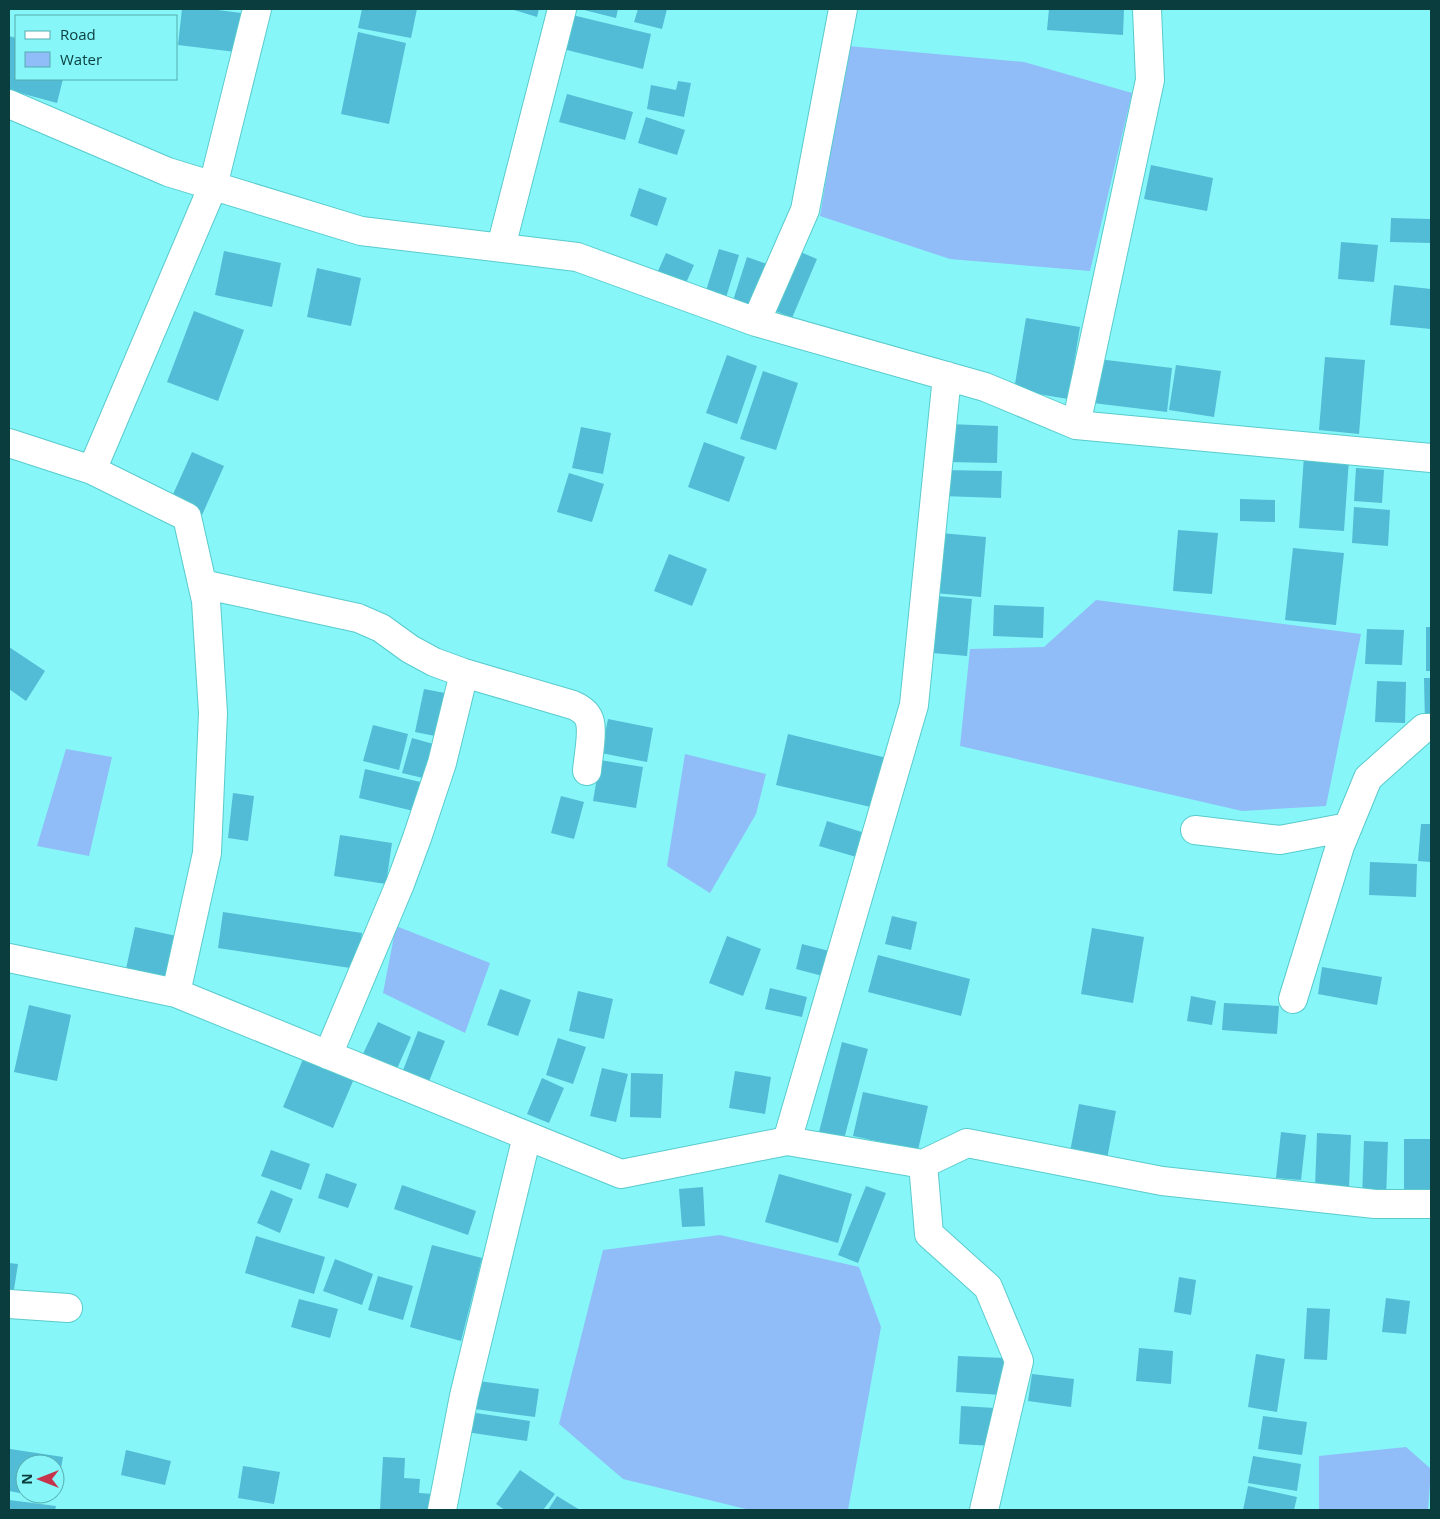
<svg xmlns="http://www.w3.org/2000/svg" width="1440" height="1519" font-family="'Open Sans',sans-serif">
	<rect width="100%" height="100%" fill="#87f6f8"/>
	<!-- water -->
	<path fill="#90bcf8" d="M848,46L1024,62L1132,93L1090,271L950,259L820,216Z
		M1096,600L1361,634L1326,806L1242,811L960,746L970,649L1044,647Z
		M66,749L112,757L89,856L37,846Z
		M685,754L766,774L756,814L710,893L667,866Z
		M396,926L490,963L465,1033L383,993Z
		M720,1235L859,1267L881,1327L848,1510H750L623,1479L559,1424L603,1250Z
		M1406,1447L1431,1469L1428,1510H1319V1456Z"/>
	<!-- building -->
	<path fill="#52bbd5" d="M182,9H210L249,14L244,53L178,45Z
		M362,9H417L411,38L358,28Z
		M511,9H539L537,17Z
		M580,9H618L616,18Z
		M638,9H667L662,29L634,22Z
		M1049,9H1124L1123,35L1047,30Z
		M568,14L651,34L643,69L559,48Z
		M358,32L406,43L389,124L341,114Z
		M9,36L16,38V79H63L57,103L9,90Z
		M678,81L691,83L684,117L647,109L651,85L676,90Z
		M567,94L633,112L625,140L559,122Z
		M646,117L685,130L677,155L638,143Z
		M1151,165L1213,178L1207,211L1144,199Z
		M639,188L667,198L657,226L630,216Z
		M1391,218L1431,219V243L1390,242Z
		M1341,242L1378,245L1374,282L1338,279Z
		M791,248L817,259L792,318L766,307Z
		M719,249L739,255L725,301L705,294Z
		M224,251L281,263L272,307L215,295Z
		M666,253L694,265L686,283L658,271Z
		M747,257L773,266L756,315L731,307Z
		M317,268L361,278L351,326L307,317Z
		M1394,285L1431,289V329L1390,325Z
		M194,311L244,330L218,401L167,382Z
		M1026,318L1080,327L1068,399L1014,390Z
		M727,355L757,366L737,424L706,413Z
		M1325,357L1365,360L1359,434L1319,430Z
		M1098,359L1172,368L1167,412L1093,403Z
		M1176,365L1221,371L1214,417L1169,410Z
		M763,371L798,383L776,450L740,439Z
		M949,424L998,426L997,463L948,462Z
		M581,427L611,433L603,474L572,468Z
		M704,442L745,457L729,502L688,487Z
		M192,452L224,466L202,515L170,501Z
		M1304,456L1349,459L1344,531L1299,528Z
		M1356,468L1384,470L1382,503L1354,501Z
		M941,470L1002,471L1001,498L941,496Z
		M569,473L604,484L592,522L557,512Z
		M1240,499L1275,500V522L1240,521Z
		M1354,507L1390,510L1388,546L1352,543Z
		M1178,530L1218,533L1212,594L1173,591Z
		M940,533L986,537L981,597L934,593Z
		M1293,548L1344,553L1336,625L1285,620Z
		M669,554L707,569L692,606L654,591Z
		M925,595L972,599L967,656L921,652Z
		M994,605L1044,607L1043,638L993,636Z
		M1426,627H1431V671H1426Z
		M1367,629L1404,630L1402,665L1365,664Z
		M9,647L45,671L26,701L9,689Z
		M1424,678H1431V724H1425Z
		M1377,681L1406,682L1405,723L1375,722Z
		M424,689L455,695L445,738L415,732Z
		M608,719L653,728L647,762L601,753Z
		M373,725L408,734L399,770L363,761Z
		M788,734L887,758L875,808L776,785Z
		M412,738L437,745L427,779L402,773Z
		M600,760L643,767L636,808L593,801Z
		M365,769L429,784L422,813L359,798Z
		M233,793L254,796L248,841L228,838Z
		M561,796L584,802L574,839L551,833Z
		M827,821L871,835L863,859L819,846Z
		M1421,824H1431V862L1418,861Z
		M340,835L392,843L386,884L334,876Z
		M1370,862L1417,864L1416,897L1369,895Z
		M223,912L362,933L357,969L218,948Z
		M892,916L917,922L911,950L885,944Z
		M135,927L181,937L172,979L126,969Z
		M1092,928L1144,937L1133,1003L1081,994Z
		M727,936L761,949L743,996L709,983Z
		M802,944L837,953L830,978L796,969Z
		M878,955L970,979L961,1016L868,992Z
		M1322,967L1382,977L1377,1005L1318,994Z
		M770,988L807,997L802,1017L765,1009Z
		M500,989L531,1000L518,1036L487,1025Z
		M578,991L613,999L604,1039L569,1031Z
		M1191,996L1216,1001L1212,1025L1187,1021Z
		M1224,1003L1279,1006L1277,1034L1222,1030Z
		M29,1005L71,1015L57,1081L14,1072Z
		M378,1022L411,1037L396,1071L362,1056Z
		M418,1031L445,1041L428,1084L402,1073Z
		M558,1038L586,1047L573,1084L546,1075Z
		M842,1042L868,1049L844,1139L819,1132Z
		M306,1052L356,1074L333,1128L283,1107Z
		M602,1068L628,1074L616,1122L590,1116Z
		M735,1071L771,1077L765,1114L729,1108Z
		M631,1073L663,1074L661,1118L630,1117Z
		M542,1078L564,1088L549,1123L527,1114Z
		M863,1092L928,1106L918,1150L853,1136Z
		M1079,1104L1116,1111L1107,1159L1070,1152Z
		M1281,1132L1306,1135L1301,1180L1276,1178Z
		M1317,1133L1351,1135L1349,1189L1315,1188Z
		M1404,1139H1431V1193H1404Z
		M1364,1141L1388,1142L1386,1199L1362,1198Z
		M271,1150L310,1164L301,1190L261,1176Z
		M326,1173L357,1184L348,1208L318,1198Z
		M779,1174L852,1194L838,1243L765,1222Z
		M402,1185L476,1211L468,1235L394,1209Z
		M866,1186L886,1193L858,1263L838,1255Z
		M703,1187L705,1226L682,1227L679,1189Z
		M271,1190L293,1199L280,1233L257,1223Z
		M256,1236L325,1257L314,1294L245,1273Z
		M432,1245L482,1258L461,1341L410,1327Z
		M335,1259L373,1274L362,1305L323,1291Z
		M9,1263L18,1264L13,1296L9,1295Z
		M378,1276L413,1286L403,1320L368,1310Z
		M1179,1277L1196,1280L1191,1315L1174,1312Z
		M1386,1298L1410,1301L1406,1334L1382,1332Z
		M299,1299L338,1309L330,1338L291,1327Z
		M1307,1308L1330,1309L1327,1360L1304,1359Z
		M1139,1348L1173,1351L1171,1384L1136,1381Z
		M1256,1354L1285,1359L1277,1412L1248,1407Z
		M958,1356L1004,1358L1002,1395L956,1392Z
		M1032,1374L1074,1379L1071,1407L1028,1401Z
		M471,1380L539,1389L535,1417L467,1408Z
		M961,1406L995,1408L993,1446L959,1444Z
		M469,1412L530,1421L527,1441L466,1432Z
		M1263,1416L1307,1422L1302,1455L1258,1449Z
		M10,1449L63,1457L56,1498L35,1495V1494H55V1464H25V1494L9,1491Z
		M126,1450L171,1461L165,1485L121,1475Z
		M1253,1456L1301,1464L1297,1491L1248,1483Z
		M383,1457L405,1458L404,1478L420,1479L419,1493L433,1494V1510H380Z
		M243,1466L280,1472L274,1504L238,1498Z
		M520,1470L555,1494L543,1510H505L496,1504Z
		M1248,1486L1297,1497L1294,1510H1243Z
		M557,1496L580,1510H548Z
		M9,1500L56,1506L55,1510H9Z"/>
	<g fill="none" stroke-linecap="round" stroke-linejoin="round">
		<defs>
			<path id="minor" d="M9,104L168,172L361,231L577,257L756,322L985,387L1076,425L1431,458
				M501,247L562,9
				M756,322L805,210L843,9
				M1076,425L1150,80L1147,9
				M9,443L92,470
				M202,584L358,618L381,628L410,649L434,662L464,673L573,705C580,708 588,713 590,722C593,735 588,757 587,771
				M1195,830L1280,840L1348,827
				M9,958L176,993L207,853L213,713L206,601L187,517L92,470L213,186L257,9
				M176,993L621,1174L787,1141L914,705L947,376
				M1293,999L1340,846L1368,778L1424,728H1431
				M328,1055L400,884L417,838L442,763L464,673
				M787,1141L923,1164L967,1143L1162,1181L1375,1204H1431
				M923,1164L929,1234L988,1287L1019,1361L984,1510
				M9,1304L68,1308
				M442,1510L464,1396L527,1136"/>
		</defs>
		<!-- minor casing -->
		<use href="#minor" stroke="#59cbcd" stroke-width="30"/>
		<!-- minor -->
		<use href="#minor" stroke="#fff" stroke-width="28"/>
	</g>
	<!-- border -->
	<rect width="1440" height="1519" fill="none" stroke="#093d3e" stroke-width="20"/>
	<!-- legend -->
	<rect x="15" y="15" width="162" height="65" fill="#87f6f8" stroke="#55acae"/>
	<rect x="25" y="31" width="25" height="8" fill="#ffffff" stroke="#55acae"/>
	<text x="60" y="40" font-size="15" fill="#093d3e">Road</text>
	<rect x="25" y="52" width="25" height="15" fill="#90bcf8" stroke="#55acae"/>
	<text x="60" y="65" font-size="15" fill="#093d3e">Water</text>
	<!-- north arrow -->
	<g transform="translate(40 1479) rotate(270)"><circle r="24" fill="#87f6f8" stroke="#55acae"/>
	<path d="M0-4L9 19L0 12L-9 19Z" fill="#c5344b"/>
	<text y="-8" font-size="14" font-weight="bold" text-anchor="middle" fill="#093d3e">N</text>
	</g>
</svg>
